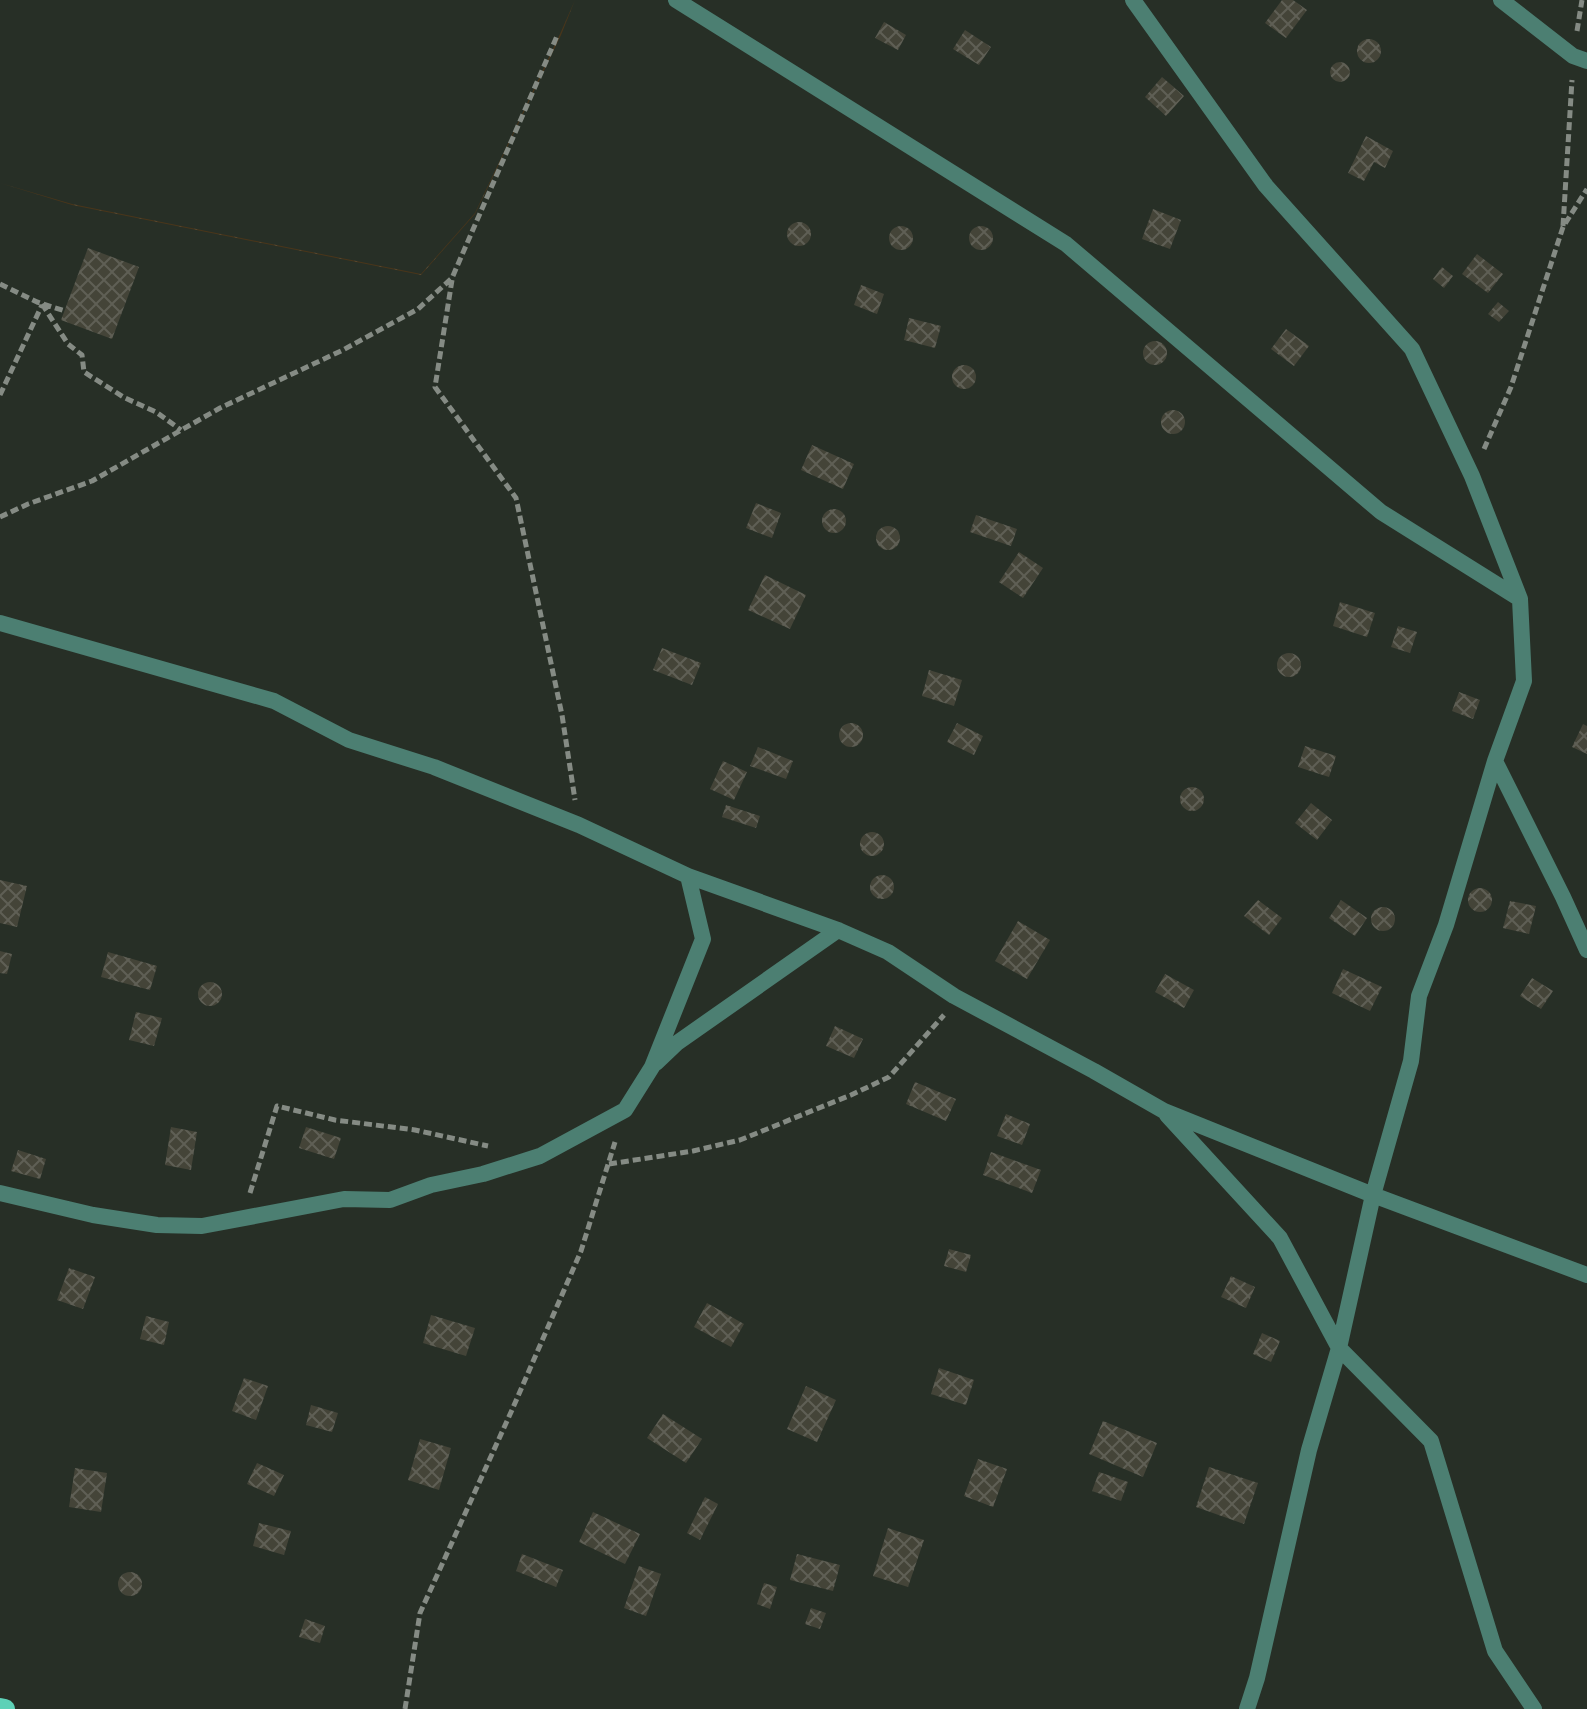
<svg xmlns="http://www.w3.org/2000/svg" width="1587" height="1709" font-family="'Alegreya Sans',sans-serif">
	<defs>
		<pattern id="grass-dots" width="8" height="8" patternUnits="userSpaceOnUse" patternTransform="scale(2)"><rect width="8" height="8" fill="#4a3519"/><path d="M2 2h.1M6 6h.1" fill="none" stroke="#64533a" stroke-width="1.8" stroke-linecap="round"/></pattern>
		<pattern id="building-cross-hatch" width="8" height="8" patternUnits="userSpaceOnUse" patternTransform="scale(2)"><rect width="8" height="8" fill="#444438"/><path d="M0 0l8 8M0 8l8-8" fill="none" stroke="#5f5f55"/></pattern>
	</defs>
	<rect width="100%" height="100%" fill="#272f26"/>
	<!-- grass -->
	<path fill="url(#grass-dots)" d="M575,0L561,35L475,214L421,275L72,205L0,183L72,204L421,274L475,213L560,34Z"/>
	<!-- building -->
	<path fill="url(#building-cross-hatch)" d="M1282,0H1293L1307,10L1286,38L1265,23Z
		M884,22L906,35L898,50L875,38Z
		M965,30L991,47L979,65L953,49Z
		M1357 51a12 12 0 1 1 24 0a12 12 0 1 1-24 0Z
		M1330 72a10 10 0 1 1 20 0a10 10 0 1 1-20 0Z
		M1162,77L1184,96L1166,116L1145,97Z
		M1366,136L1393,151L1385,168L1374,162L1364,181L1348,173Z
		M1153,209L1181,220L1170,249L1142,239Z
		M787 234a12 12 0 1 1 24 0a12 12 0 1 1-24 0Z
		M969 238a12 12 0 1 1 24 0a12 12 0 1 1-24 0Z
		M889 238a12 12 0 1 1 24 0a12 12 0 1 1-24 0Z
		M88,248L139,267L112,339L61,320Z
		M1477,254L1503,274L1488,293L1462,274Z
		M1442,267L1453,276L1444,288L1433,279Z
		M861,285L884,294L877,314L854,305Z
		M1498,302L1509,311L1499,322L1488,314Z
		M909,318L941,326L935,348L904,340Z
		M1286,329L1309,346L1294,366L1271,349Z
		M1143 353a12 12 0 1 1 24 0a12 12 0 1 1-24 0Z
		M952 377a12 12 0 1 1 24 0a12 12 0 1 1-24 0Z
		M1161 422a12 12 0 1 1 24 0a12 12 0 1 1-24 0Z
		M812,445L854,464L843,489L801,470Z
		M756,503L781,513L772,538L746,528Z
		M822 521a12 12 0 1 1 24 0a12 12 0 1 1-24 0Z
		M976,515L1017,529L1011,546L970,532Z
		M876 538a12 12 0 1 1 24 0a12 12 0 1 1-24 0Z
		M1019,552L1043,568L1023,598L999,582Z
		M765,575L806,595L790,629L748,610Z
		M1340,602L1375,613L1367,637L1333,626Z
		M1398,626L1417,632L1410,653L1391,647Z
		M662,648L701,663L692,685L653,670Z
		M1277 665a12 12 0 1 1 24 0a12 12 0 1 1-24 0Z
		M929,670L962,680L954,706L922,696Z
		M1459,692L1480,700L1473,719L1452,711Z
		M839 735a12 12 0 1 1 24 0a12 12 0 1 1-24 0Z
		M957,723L983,736L974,755L947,742Z
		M1583,724L1587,726V754L1572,747Z
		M1305,746L1336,756L1329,777L1298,767Z
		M758,747L793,761L786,779L750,766Z
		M723,761L747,772L734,800L710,789Z
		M1180 799a12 12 0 1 1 24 0a12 12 0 1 1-24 0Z
		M1311,803L1332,820L1317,840L1295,823Z
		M726,805L760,816L756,828L722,817Z
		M860 844a12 12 0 1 1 24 0a12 12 0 1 1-24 0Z
		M870 887a12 12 0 1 1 24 0a12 12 0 1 1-24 0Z
		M0,880L27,886L17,927L0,923Z
		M1468 900a12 12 0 1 1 24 0a12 12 0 1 1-24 0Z
		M1258,900L1282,918L1269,935L1244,916Z
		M1341,900L1367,918L1355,936L1329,918Z
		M1510,901L1536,906L1529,934L1503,928Z
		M1371 919a12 12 0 1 1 24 0a12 12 0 1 1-24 0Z
		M1018,921L1050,940L1027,979L995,961Z
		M0,951L12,954L7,974L0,973Z
		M108,952L157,966L150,990L101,977Z
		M1343,969L1382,987L1370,1011L1332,993Z
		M1165,974L1194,990L1184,1008L1155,992Z
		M1532,978L1553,991L1541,1009L1520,996Z
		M198 994a12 12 0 1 1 24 0a12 12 0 1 1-24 0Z
		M136,1012L162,1018L154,1046L129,1040Z
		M835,1026L863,1039L854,1058L826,1046Z
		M915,1082L956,1099L946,1121L906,1104Z
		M1006,1114L1030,1124L1022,1145L997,1136Z
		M171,1127L197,1132L191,1170L165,1165Z
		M306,1127L341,1138L334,1159L299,1148Z
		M18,1150L46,1159L40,1179L11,1171Z
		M991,1152L1041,1170L1032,1193L983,1175Z
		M949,1249L971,1255L966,1272L944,1266Z
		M69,1268L95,1277L83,1309L57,1300Z
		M1231,1276L1255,1287L1246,1308L1221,1297Z
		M707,1303L744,1324L731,1347L694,1327Z
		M431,1315L475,1328L466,1356L423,1343Z
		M146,1316L169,1322L164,1345L140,1339Z
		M1262,1333L1280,1341L1271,1362L1253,1354Z
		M939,1368L974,1380L966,1405L931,1394Z
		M244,1378L268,1386L256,1420L232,1411Z
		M806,1386L836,1400L817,1442L787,1429Z
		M311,1405L338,1413L332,1432L306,1425Z
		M663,1414L702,1439L686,1463L647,1438Z
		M1103,1421L1157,1443L1143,1477L1089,1454Z
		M420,1439L451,1448L439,1490L408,1480Z
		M978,1459L1007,1469L993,1507L964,1496Z
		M257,1463L284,1475L274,1496L247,1484Z
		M1209,1467L1258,1483L1244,1524L1196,1507Z
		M75,1468L107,1473L101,1512L69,1507Z
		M1099,1472L1128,1482L1121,1501L1092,1491Z
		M705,1497L718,1504L700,1540L687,1533Z
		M593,1512L640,1534L625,1564L579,1542Z
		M259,1523L291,1531L284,1555L253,1546Z
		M888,1528L924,1540L908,1587L873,1576Z
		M522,1554L563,1570L556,1587L516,1571Z
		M797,1554L840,1565L833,1591L790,1580Z
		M639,1566L661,1574L646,1616L624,1608Z
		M118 1584a12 12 0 1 1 24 0a12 12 0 1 1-24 0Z
		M764,1583L777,1587L770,1609L757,1604Z
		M811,1608L826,1613L820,1629L805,1624Z
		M305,1619L325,1626L320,1643L299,1637Z"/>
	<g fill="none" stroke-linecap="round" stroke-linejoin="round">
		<!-- path -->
		<path stroke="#858b84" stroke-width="5" stroke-dasharray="8 4" stroke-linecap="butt" d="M1577,31L1582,0
			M1563,226L1572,80
			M452,280L435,387L516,498L562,715L575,800
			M0,284L37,302L65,311
			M42,304L68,344L82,355L84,372L125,398L156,412L181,430
			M0,395L42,305
			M1484,449L1511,387L1563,227L1587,189
			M0,517L28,504L92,481L220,408L343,350L418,309L452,278L557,36
			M609,1164L693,1151L740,1140L851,1095L889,1077L944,1015
			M250,1193L277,1106L335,1120L415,1130L488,1146
			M405,1709L420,1613L512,1410L581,1251L615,1142"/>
		<!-- minor -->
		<path stroke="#4c7f72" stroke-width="16" d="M676,0L1066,244L1381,512L1520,599
			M1133,0L1266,186L1412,349L1472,476L1520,599L1524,681L1495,761L1446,925L1419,996L1411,1061L1373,1195L1339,1348L1309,1450L1257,1678L1247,1709
			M1501,0L1573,56L1587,61
			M0,623L274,701L349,740L434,767L579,825L688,876L838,930L888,952L954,996L1094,1071L1164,1111L1373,1195L1587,1275
			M1495,761L1563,897L1587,950
			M656,1063L677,1043L838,930
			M1167,1115L1280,1238L1339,1348L1431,1441L1495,1651L1534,1709
			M0,1193L93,1215L157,1225L202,1226L344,1199L390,1200L431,1185L483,1174L540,1156L625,1110L652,1067L703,939L688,876"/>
		<!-- primary -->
		<path stroke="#5ed1b7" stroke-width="20" d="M0,1708L5,1709"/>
	</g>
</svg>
